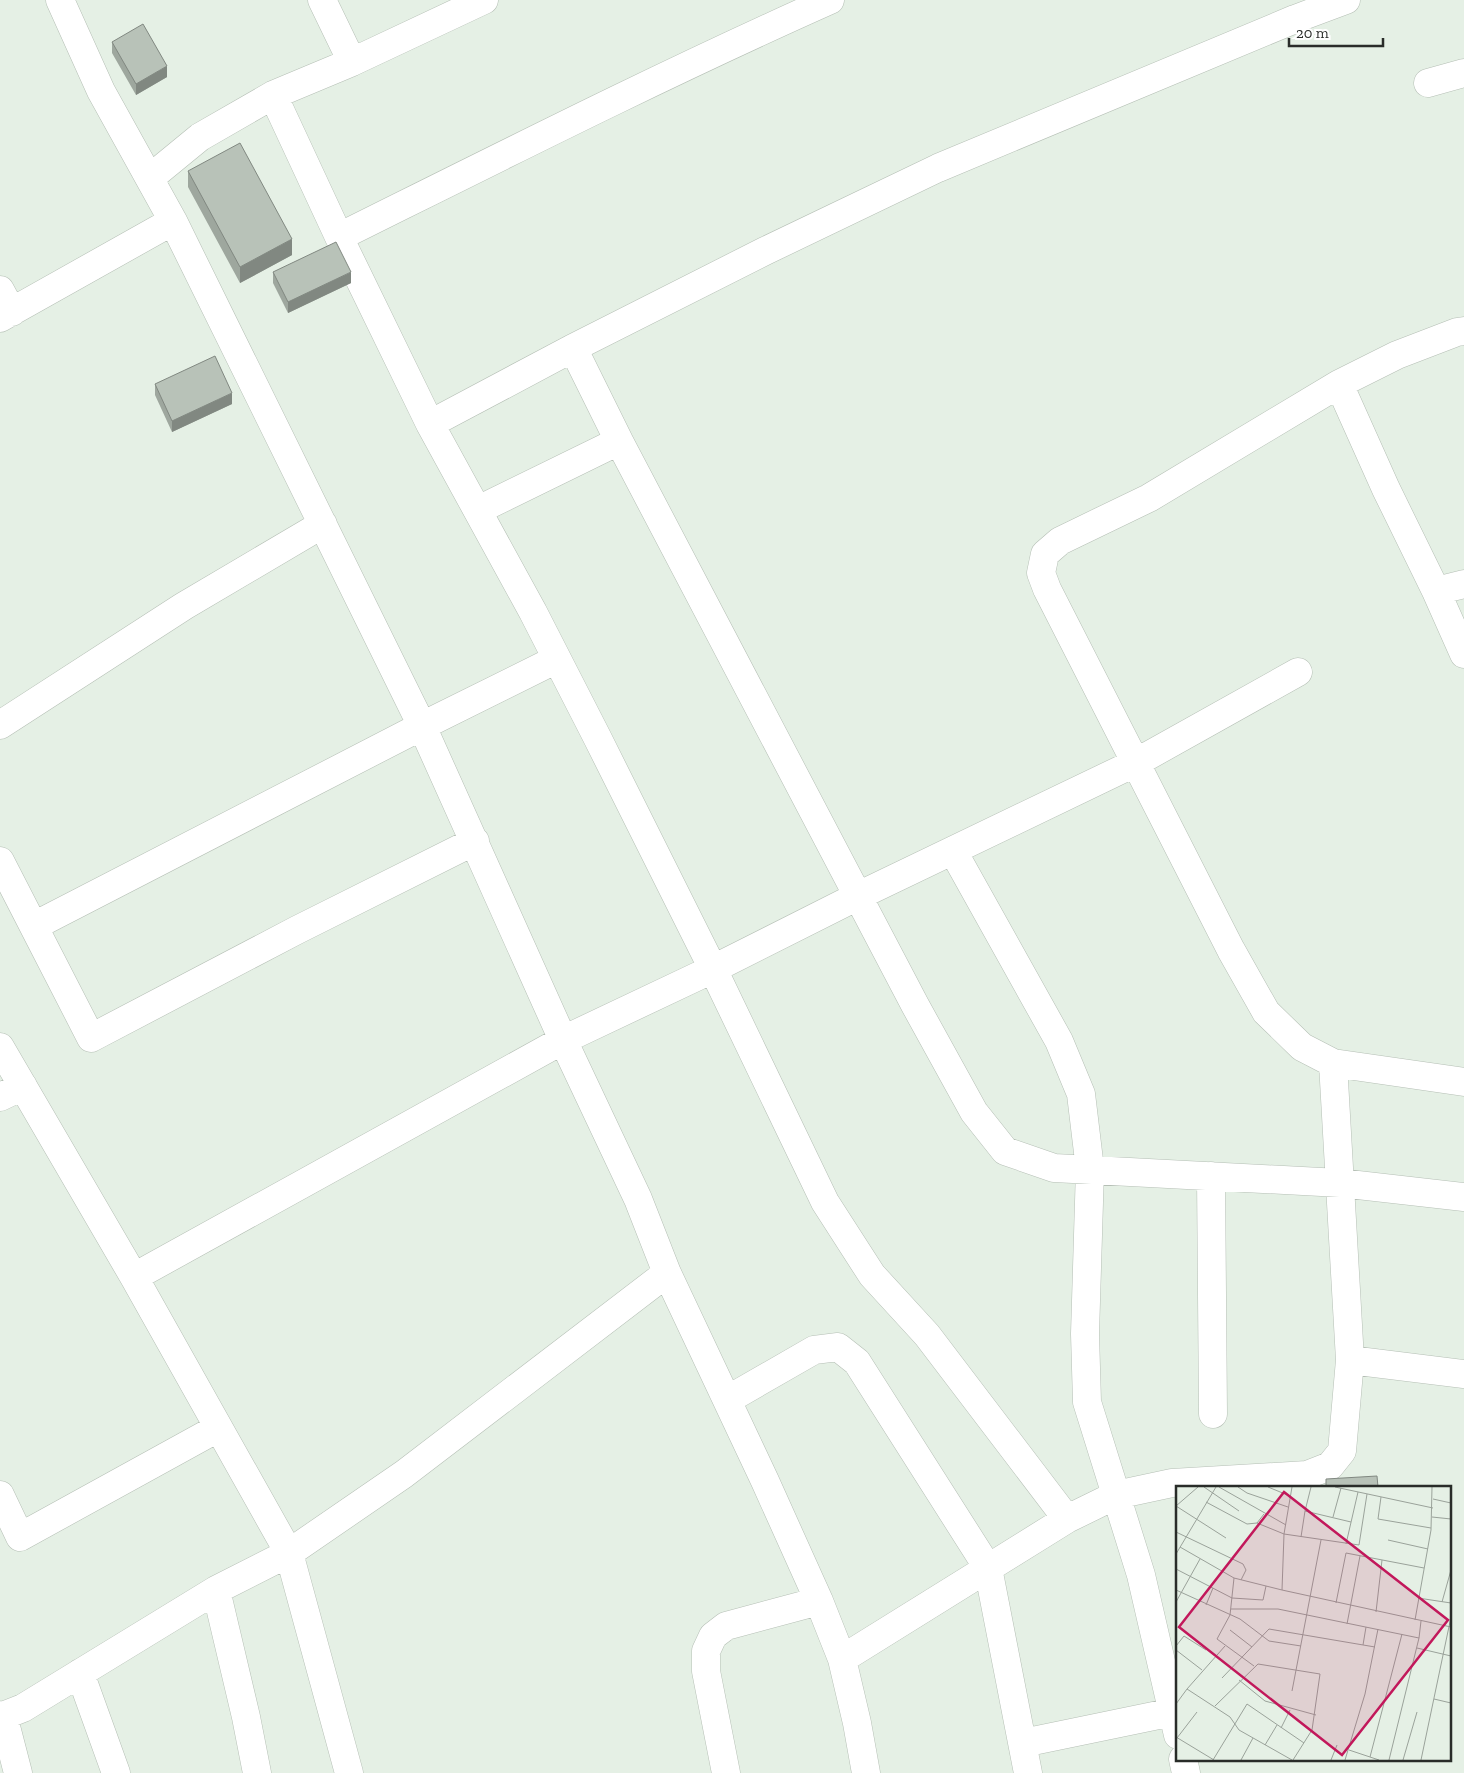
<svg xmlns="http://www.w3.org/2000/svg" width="1464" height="1773" font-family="'Zilla Slab',serif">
	<rect width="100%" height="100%" fill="#e5f0e5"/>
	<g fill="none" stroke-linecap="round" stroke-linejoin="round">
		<defs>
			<path id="minor" d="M322,0L352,62
				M1428,83L1464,73
				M273,95L339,237L430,424L533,612L598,739L713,969L825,1202L872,1275L927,1335L1067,1519
				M150,178L200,137L273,95L352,62L484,0
				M339,237C502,156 664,74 830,0
				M0,290L12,312
				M0,318L173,221
				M1464,331L1457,332L1397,355L1339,384L1149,498L1060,541L1045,554L1041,573L1047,589L1231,950L1266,1012L1302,1047L1333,1063L1464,1082
				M573,348L619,441L915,1005L974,1112L1005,1151L1054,1168L1340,1183L1464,1197
				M1339,384L1386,489L1436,591L1464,654
				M430,424L573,348L765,251L938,168L1295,19L1346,0
				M478,510L619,441
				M1436,591L1464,584
				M0,725L184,606L323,524
				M953,851L1059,1041L1081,1094L1090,1169L1085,1334L1087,1402L1141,1575L1178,1735
				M0,861L91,1038L297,930L475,841
				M34,926L422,726L557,659
				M0,1047L134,1277L289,1553L349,1773
				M0,1097L23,1086
				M1211,1176L1213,1414
				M667,1273L765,1481L819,1601L842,1659L857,1723L866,1773
				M134,1277L563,1040L713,969L858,896L1137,762L1298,672
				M1350,1360L1464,1374
				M727,1400L814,1350L838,1347L857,1362L988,1568L1028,1773
				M0,1495L20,1537L218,1428
				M216,1590L246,1717L257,1773
				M842,1659L1067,1519L1116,1495L1172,1483L1307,1475L1330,1466L1342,1451L1350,1360L1333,1063
				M80,1673L116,1773
				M3,1715L18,1773
				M0,1717L23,1708L216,1590L289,1553L404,1474L667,1273L638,1199L563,1040L422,726L173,221L101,91L60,0
				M1023,1743L1173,1712
				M1183,1759L1186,1773
				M726,1773L706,1671V1651L713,1636L726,1626L819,1601"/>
		</defs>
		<!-- minor casing -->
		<use href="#minor" stroke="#b5bfb5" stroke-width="29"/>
		<!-- minor -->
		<use href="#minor" stroke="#fff" stroke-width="28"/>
	</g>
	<!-- wall -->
	<path fill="#9ea79e" d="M112,42L167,77L136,95L112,53Z
		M188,171L292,255L240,283L188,187Z
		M273,272L351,283L288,313L273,283Z
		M155,384L232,404L172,432L155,395Z"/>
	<!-- shaded-wall -->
	<path fill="#818881" d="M167,66V77L136,95V84Z
		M292,239V255L240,283V267Z
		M351,272V283L288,313V302Z
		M232,393V404L172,432V421Z"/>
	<!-- building -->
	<path fill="#b8c2b8" stroke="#818881" d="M143,24L167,66L136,84L112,42Z
		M240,143L292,239L240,267L188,171Z
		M336,242L351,272L288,302L273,272Z
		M215,356L232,393L172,421L155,384Z
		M1377,1476L1378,1487H1326V1479Z"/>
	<!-- overview -->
	<g transform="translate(1176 1486)">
		<rect width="275" height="275" fill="#e5f0e5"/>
		<path fill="none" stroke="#9aa29a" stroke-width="1" d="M28,1L63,25M43,1L110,39M62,1L71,7L112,21M92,1L114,10M116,1L108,48L106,104L275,141M159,1L257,22M205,11L202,33L255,42M257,13L275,17M30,16L71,38L81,37L88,28M0,20L50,52M0,20L22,1M129,25L135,1M157,31L165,2M256,31L275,33M81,37L108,48L183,59L191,8M0,46L67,78L70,84L65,94M125,51L129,25L175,36M212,54L252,63M170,58L182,6M4,61L58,92L106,104M0,68L40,1M0,83L56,112L87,114L90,100M58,92L54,129L41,153L78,180M0,104L64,133L93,155L125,160M242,112L275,117M0,116L24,73M266,116L275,84M160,117L170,67L248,82M30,119L37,102M55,123H102L243,152M200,126L206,74M239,134L255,44L256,1M171,138L184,70M54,144L76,161M187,159L190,141M0,160L8,150L30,164M241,162L275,170M0,164L26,184M46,192L93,143L199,161M63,194L89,215L140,229M11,203L49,160M116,205L145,54M258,213L275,217M0,218L11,203L54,231L63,244L116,274M39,220L82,178L144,188L136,244L117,274M105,242L114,224M0,251L38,274M1,252L21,226M89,259L101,239M173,264L203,274M194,271L226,148M37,274L71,218L128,257M65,274L77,252M155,274L161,259M169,274L189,208L202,143M213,274L243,152L245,135M227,274L241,226M245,274L275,131"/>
		<path fill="#c2185b" fill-opacity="0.15" stroke="#c2185b" stroke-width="2.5" d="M108,6L272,134L166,269L3,141Z"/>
		<rect width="275" height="275" fill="none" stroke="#292c29" stroke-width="2.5"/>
	</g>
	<!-- scale -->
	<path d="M1289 38v8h94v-8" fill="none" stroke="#292c29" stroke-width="2.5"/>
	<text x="1296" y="38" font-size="15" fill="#292c29" stroke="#ffffff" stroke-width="4" paint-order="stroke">20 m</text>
</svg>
